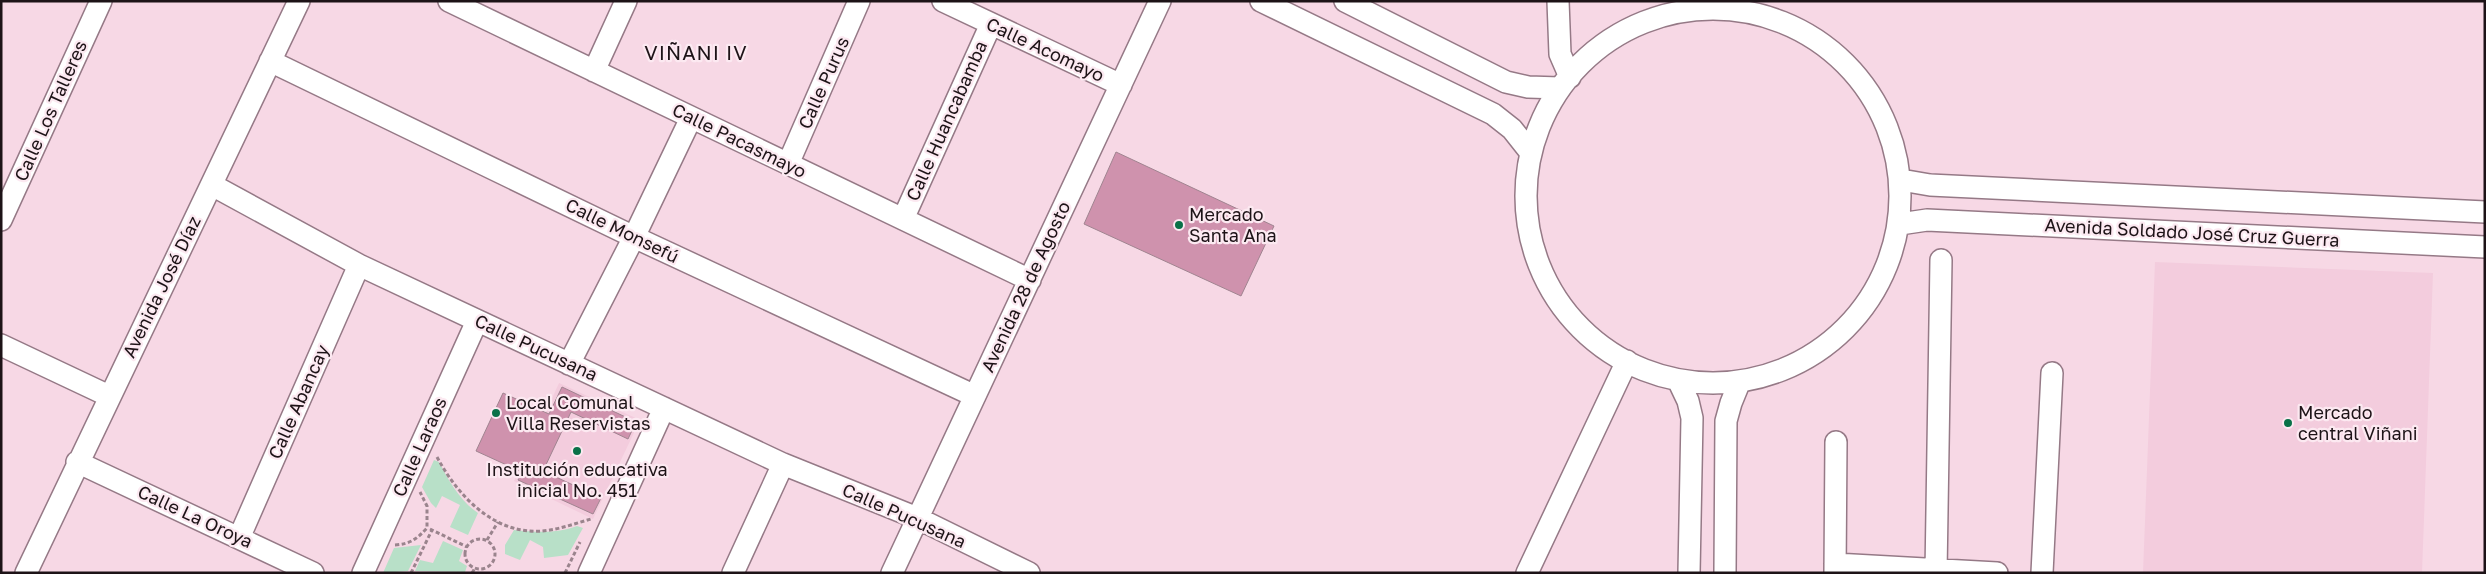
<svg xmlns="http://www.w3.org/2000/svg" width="2486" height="574" font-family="'Golos Text',sans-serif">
	<rect width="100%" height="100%" fill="#f7d8e5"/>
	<!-- built -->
	<path fill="#f3ccdd" d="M2155,262L2433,273L2422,573H2143Z
		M559,383L640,420L593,519L514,481Z"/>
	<!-- green -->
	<path fill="#b8e0c8" d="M434,460L439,462C449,481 460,501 478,513L468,535L450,527L460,505L442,496L436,508L431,503L422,487Z
		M577,526L583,528L568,555L544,558L543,547L530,540L520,560L505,554V545L514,530C536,532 556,534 577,526Z
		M443,541L463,550L459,561L467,566L465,572L415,571L420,560L433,563Z
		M421,545L408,571L383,573L394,548Z"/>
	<!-- building -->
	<path fill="#cf92ad" stroke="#a08490" d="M1116,152L1274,226L1241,296L1084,224Z
		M562,387L636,422L628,439L571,412L543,471L601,498L593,514L518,480L522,472L476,451L503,393L549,414Z"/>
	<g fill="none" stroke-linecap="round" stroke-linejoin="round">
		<defs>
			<path id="minor" d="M449,1L1030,280
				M943,1L1121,85
				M1261,1L1493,114L1512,129L1531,153
				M1345,1L1506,82L1528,87L1560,88
				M1558,1L1560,54L1570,77
				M1526 196a187 187 0 1 1 374 0a187 187 0 1 1-374 0Z
				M270,61L634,237L975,396
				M594,71L626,1
				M788,164L859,1
				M1901,180L1930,185L2485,212
				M212,185L359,265L783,464L917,518L1029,573
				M903,219L991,24
				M1,220L101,1
				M1900,224L1927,220L2485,247
				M1,345L109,396
				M569,364L634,237L691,118
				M1678,380L1688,401L1692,418L1689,573
				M77,462L313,573
				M239,538L359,265
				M1835,564L1997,573
				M26,573L299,1
				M363,573L477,321
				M589,573L664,408
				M733,573L783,464
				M892,573L1160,1
				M1527,573L1627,361
				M1725,573L1726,421L1731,403L1740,381
				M1835,573L1836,442
				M1936,573L1941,260
				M2042,573L2052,373"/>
		</defs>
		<!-- minor casing -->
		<use href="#minor" stroke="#957986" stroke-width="24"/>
		<!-- path -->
		<path stroke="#9a848d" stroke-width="3" stroke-dasharray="4 2.5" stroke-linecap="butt" d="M437,457C459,498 498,539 550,530C563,528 577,523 591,519
			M430,529L467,547
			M465 554a15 15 0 1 1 30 0a15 15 0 1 1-30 0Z
			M487,540L498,522
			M395,545C410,544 417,539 427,528V506L420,492
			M411,573L432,530
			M472,573L475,568
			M565,573L580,542"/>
		<!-- minor -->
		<use href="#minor" stroke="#fff" stroke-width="21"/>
	</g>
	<!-- markers -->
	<g fill="#0a7148" stroke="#fce9f1" stroke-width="2">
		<circle cx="1179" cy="225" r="5"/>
		<circle cx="496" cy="413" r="5"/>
		<circle cx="2288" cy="423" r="5"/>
		<circle cx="577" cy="451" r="5"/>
	</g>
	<g text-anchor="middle" stroke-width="4.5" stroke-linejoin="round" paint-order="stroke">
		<!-- street labels -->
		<g font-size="18" fill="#1d1317" stroke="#fce9f1">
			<text transform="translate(1045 50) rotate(25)" y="6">Calle Acomayo</text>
			<text transform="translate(824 83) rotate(-66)" y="6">Calle Purus</text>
			<text transform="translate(51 111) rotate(-66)" y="6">Calle Los Talleres</text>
			<text transform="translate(947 121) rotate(-66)" y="6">Calle Huancabamba</text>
			<text transform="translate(739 141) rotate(26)" y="6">Calle Pacasmayo</text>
			<text transform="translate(622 231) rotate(26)" y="6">Calle Monsefú</text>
			<text transform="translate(2192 233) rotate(3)" y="6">Avenida Soldado José Cruz Guerra</text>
			<text transform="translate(162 287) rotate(-64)" y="6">Avenida José Díaz</text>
			<text transform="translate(1026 287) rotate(-65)" y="6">Avenida 28 de Agosto</text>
			<text transform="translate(536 348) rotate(25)" y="6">Calle Pucusana</text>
			<text transform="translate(299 402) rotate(-66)" y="6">Calle Abancay</text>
			<text transform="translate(420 447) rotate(-66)" y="6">Calle Laraos</text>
			<text transform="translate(904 516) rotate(24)" y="6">Calle Pucusana</text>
			<text transform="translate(195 517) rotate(25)" y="6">Calle La Oroya</text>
		</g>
		<!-- poi labels -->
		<g font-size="18" fill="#1d1317" stroke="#fce9f1" text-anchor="start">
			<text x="1189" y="221">Mercado<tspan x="1189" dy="21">Santa Ana</tspan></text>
			<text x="506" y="409">Local Comunal<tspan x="506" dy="21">Villa Reservistas</tspan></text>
			<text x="2298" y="419">Mercado<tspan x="2298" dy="21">central Viñani</tspan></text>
			<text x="577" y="476" text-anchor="middle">Institución educativa<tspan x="577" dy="21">inicial No. 451</tspan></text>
		</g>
		<!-- quarter labels -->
		<g font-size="20" letter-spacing="1" fill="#1d1317" stroke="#fce9f1">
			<text x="696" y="60">VIÑANI IV</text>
		</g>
	</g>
	<!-- border -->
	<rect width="2486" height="574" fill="none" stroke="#1d1317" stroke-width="5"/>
</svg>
